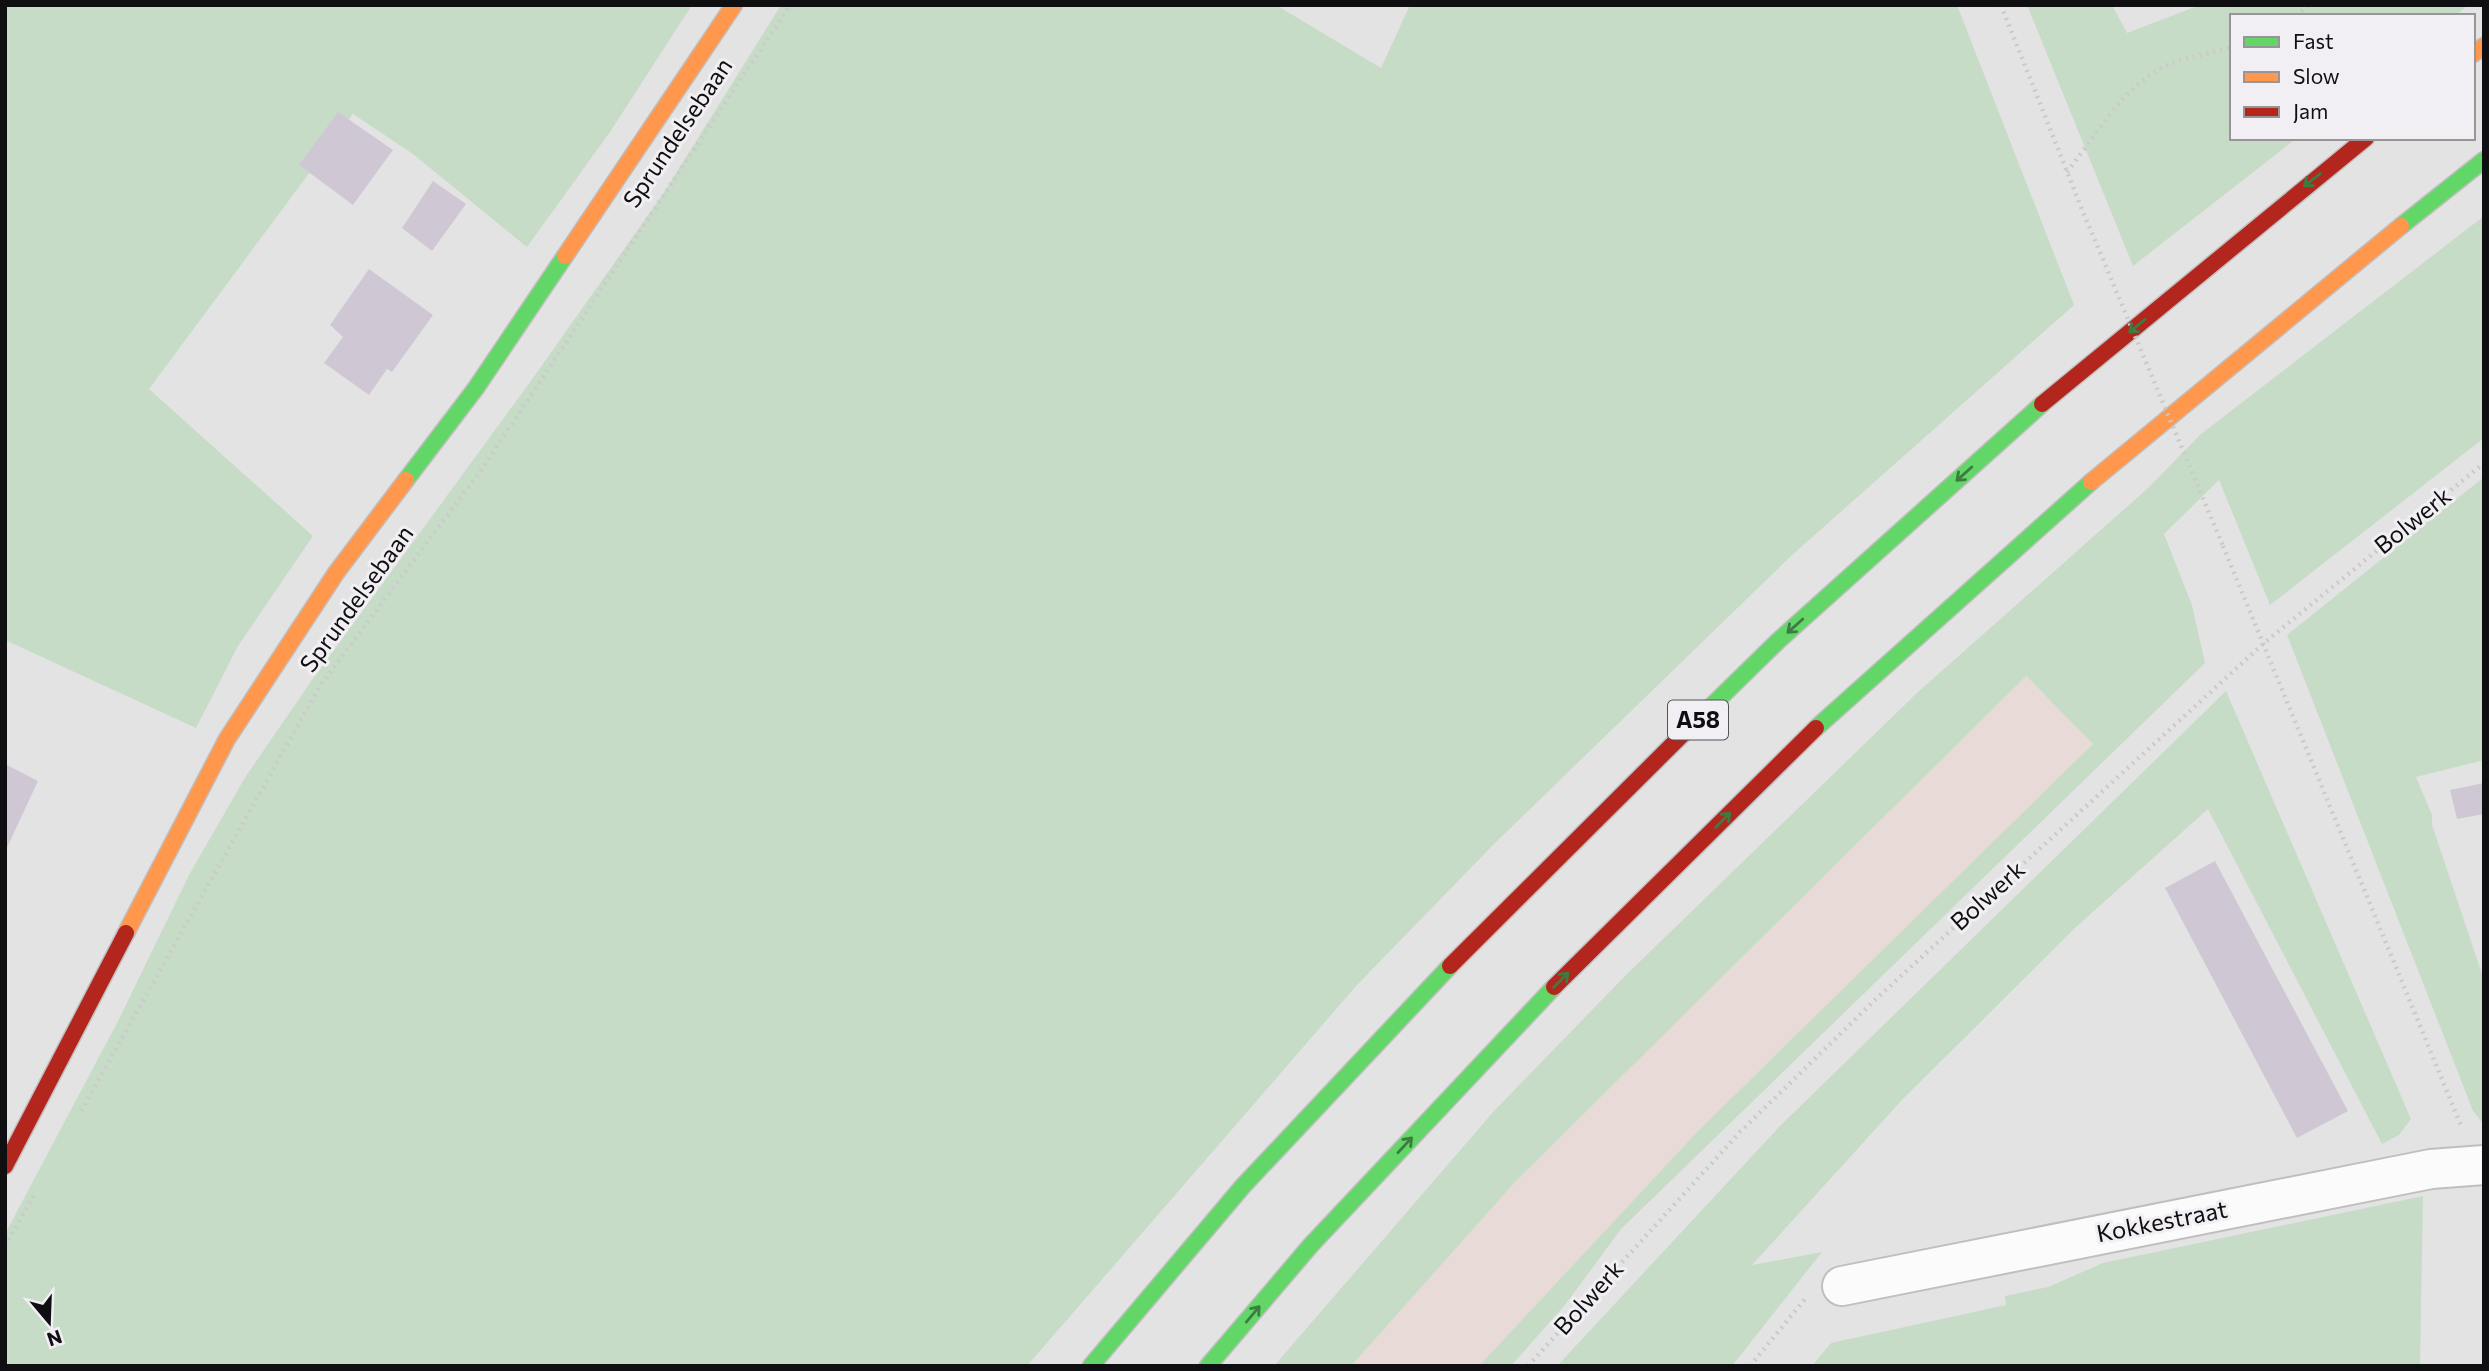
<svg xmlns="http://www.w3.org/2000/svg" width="2489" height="1371" font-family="Commissioner,sans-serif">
	<rect width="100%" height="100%" fill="#e4e3e4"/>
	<!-- industrial -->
	<path fill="#e8dad7" d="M2025,676L2094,744L1699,1130L1479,1366H1351L1514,1183Z"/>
	<!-- green -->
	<path fill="#c6dcc7" d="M5,5H692L610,132L527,247L413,154L353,114L149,389L313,536L238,646L196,728L5,640Z
		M781,5H1276L1381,68L1410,5H1957L2074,305L1791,556L1495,843L1357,985L1027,1366H5V1234L118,1021L190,873L246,776L312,680L528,385L663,194Z
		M2027,5H2112L2127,33L2200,5H2468L2455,16H2232V138H2297L2133,266Z
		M2484,216V438L2270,605L2219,480L2164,534L2192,605L2205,663L1621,1229L1565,1305L1511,1366H1479L1699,1130L2093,744L2026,676L1514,1183L1351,1366H1274L1494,1111L1626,975L1918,692L2147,489L2201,434Z
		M2484,477V760L2416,777L2432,815V825L2484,980V1125L2473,1111L2287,635Z
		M2226,691L2411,1119L2399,1135L2382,1144L2208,809L2076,927L1901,1101L1752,1265L1822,1252L1732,1366H1557L1780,1126Z
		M2423,1196L2420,1366H1812L1831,1343L2006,1305L2005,1296L2048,1287L2103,1263Z"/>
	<!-- building -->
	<path fill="#cfc8d4" d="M338,112L393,150L353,205L299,165Z
		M433,181L466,204L432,251L402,228Z
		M369,269L433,315L392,372L387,369L369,395L324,363L343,337L330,325Z
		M5,764L38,781L5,852Z
		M2484,783V814L2457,819L2450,790Z
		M2215,861L2348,1111L2297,1138L2165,888Z"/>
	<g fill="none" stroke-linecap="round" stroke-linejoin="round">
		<defs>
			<path id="street" d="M1842,1286L2431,1169L2484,1165"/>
			<path id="fast" d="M2401,226L2484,160
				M406,480L476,388L565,256
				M1816,728L2091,482
				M1687,730L1778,641L2042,404
				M1091,1366L1243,1186L1450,966
				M1208,1366L1311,1245L1554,987"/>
			<path id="slow" d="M2473,54L2484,46
				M565,256L734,5
				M2091,482L2401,226
				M126,933L227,739L336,573L406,480"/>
			<path id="jam" d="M2042,404L2366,138
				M1450,966L1687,730
				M1554,987L1816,728
				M5,1166L126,933"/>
		</defs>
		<!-- street casing -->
		<use href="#street" stroke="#c0bfc0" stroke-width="42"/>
		<!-- fast casing -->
		<use href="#fast" stroke="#c0bfc0" stroke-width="19"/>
		<!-- slow casing -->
		<use href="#slow" stroke="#c0bfc0" stroke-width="19"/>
		<!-- jam casing -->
		<use href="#jam" stroke="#c0bfc0" stroke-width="19"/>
		<!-- path -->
		<path stroke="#cacaca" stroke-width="4.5" stroke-dasharray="2 5" stroke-linecap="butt" d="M2001,5L2081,207
			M2296,16L2309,5
			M2067,172C2095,137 2123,86 2165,66C2185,57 2210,54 2232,47
			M2223,546L2462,1128
			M81,1111L320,686L484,466L790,5
			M5,1246L34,1195
			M1528,1366L1740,1132L1876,999L2264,643L2484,463
			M1750,1366L1805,1299"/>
		<!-- street -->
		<use href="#street" stroke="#fbfbfb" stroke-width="38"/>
		<!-- fast -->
		<use href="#fast" stroke="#63d668" stroke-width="16"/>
		<!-- slow -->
		<use href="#slow" stroke="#ff974d" stroke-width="16"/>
		<!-- jam -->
		<use href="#jam" stroke="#b3261e" stroke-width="16"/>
		<!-- path-bridge -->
		<path stroke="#cacaca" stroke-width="4.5" stroke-dasharray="2 5" stroke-linecap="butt" d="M2081,207L2223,546"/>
	</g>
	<!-- one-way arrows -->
	<defs><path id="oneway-shaft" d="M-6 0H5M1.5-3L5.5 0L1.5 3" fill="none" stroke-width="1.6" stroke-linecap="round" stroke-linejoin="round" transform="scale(1.75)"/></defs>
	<g stroke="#3d7c40">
		<use href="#oneway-shaft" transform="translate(2312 180) rotate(142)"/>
		<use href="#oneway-shaft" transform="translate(2137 326) rotate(140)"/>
		<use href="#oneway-shaft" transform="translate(1964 474) rotate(138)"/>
		<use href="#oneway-shaft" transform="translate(1795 626) rotate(138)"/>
		<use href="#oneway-shaft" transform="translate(1723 820) rotate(-45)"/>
		<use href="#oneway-shaft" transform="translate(1561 980) rotate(-45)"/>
		<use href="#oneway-shaft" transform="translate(1405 1145) rotate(-47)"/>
		<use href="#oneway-shaft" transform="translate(1253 1314) rotate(-50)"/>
	</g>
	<g text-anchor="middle" stroke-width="6" stroke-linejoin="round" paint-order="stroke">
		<!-- shield labels -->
		<rect fill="#f1eff3" stroke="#535254" stroke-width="2" x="1668" y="700.5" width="60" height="39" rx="5"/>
		<g font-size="23" font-weight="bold" fill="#0f0e10">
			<text x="1698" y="728">A58</text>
		</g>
		<!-- street labels -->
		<g font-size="24" fill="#0f0e10" stroke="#f1eff3">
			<text transform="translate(678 133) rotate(-56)" y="8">Sprundelsebaan</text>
			<text transform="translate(2413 521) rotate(-39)" y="8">Bolwerk</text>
			<text transform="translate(357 599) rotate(-54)" y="8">Sprundelsebaan</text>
			<text transform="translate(1988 896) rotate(-42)" y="8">Bolwerk</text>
			<text transform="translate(2162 1222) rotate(-11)" y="8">Kokkestraat</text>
			<text transform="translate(1589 1298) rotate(-48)" y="8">Bolwerk</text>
		</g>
	</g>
	<!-- border -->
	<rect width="2489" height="1371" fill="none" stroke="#0f0e10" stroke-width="14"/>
	<!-- legend -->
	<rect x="2230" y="14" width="245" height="126" fill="#f1eff3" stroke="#979598" stroke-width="2"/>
	<rect x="2244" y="37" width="35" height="10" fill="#63d668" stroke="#979598" stroke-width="2"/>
	<text x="2293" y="49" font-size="21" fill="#0f0e10">Fast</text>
	<rect x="2244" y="72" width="35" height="10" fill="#ff974d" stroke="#979598" stroke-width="2"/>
	<text x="2293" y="84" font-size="21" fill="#0f0e10">Slow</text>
	<rect x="2244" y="107" width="35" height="10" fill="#b3261e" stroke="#979598" stroke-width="2"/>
	<text x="2293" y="119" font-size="21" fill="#0f0e10">Jam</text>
	<!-- north arrow -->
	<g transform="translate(49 1322) rotate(161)" stroke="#f1eff3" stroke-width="5" paint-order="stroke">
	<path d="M0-5L12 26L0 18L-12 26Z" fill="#0f0e10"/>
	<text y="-10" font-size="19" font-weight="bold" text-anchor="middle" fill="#0f0e10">N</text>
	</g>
</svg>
